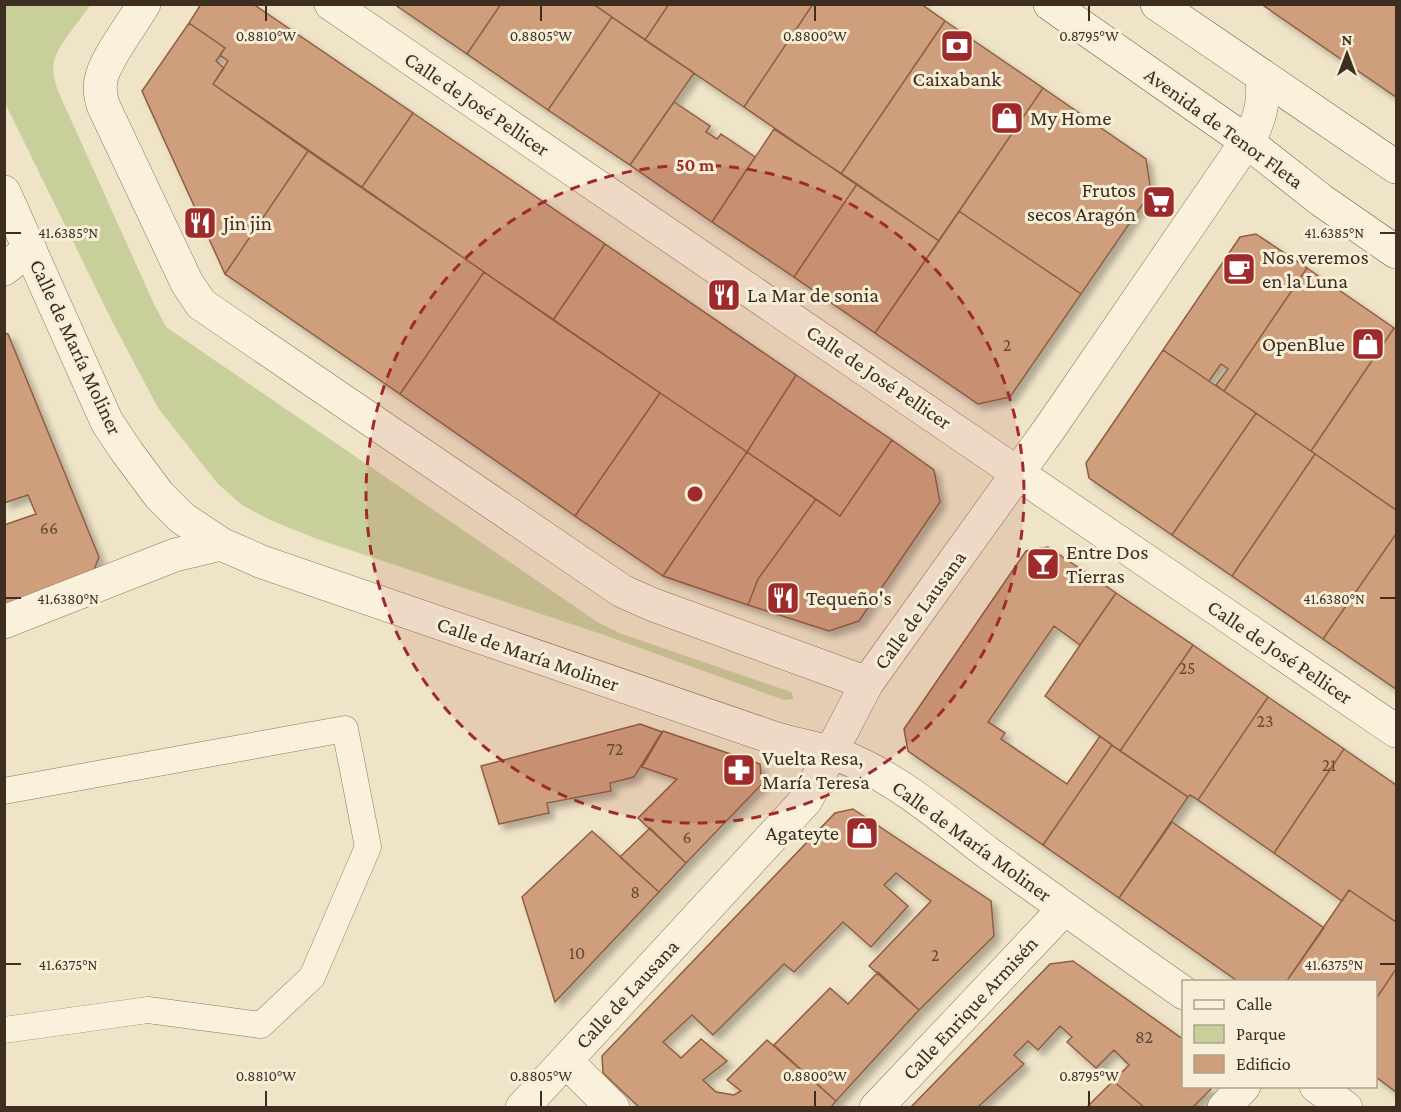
<svg xmlns="http://www.w3.org/2000/svg" width="1401" height="1112" font-family="'Crimson Pro',serif">
	<defs>
		<filter id="shadow"><feDropShadow dx="5.5" dy="5.5" stdDeviation="3" flood-color="#0004"/></filter>
	</defs>
	<rect width="100%" height="100%" fill="#f0e4c8"/>
	<!-- green -->
	<path fill="#c9cf9b" d="M5,4L90,5C80,21 58,44 54,62C52,72 55,81 58,91L154,304L166,327L599,623L622,634L791,692L794,699L784,700L604,635L317,539L270,520L242,505L218,484L158,408L112,321L5,103Z"/>
	<!-- building -->
	<path fill="#cf9f7d" stroke="#8d5f41" stroke-width="1.5" filter="url(#shadow)" d="M201,4H253L413,113L362,187L213,84L228,61L220,55L225,48L189,23Z
		M394,4H501L467,54Z
		M501,4H593L612,17L548,110L467,54Z
		M593,4H669L645,40Z
		M669,4H813L744,107L645,40Z
		M813,4H921L945,21L841,174L744,107Z
		M1265,4H1396V97L1264,6Z
		M612,17L694,73L630,165L548,110Z
		M945,21L1043,88L939,241L841,174Z
		M189,23L225,48L216,61L224,68L213,84L308,151L225,274L142,91Z
		M1043,88L1146,159L1151,192L1081,294L959,211Z
		M674,102L710,126L706,132L717,139L721,134L755,157L712,222L630,165Z
		M413,113L605,244L553,320L362,187Z
		M774,129L857,184L794,277L712,222Z
		M308,151L484,272L400,394L225,274Z
		M857,184L939,241L875,333L794,277Z
		M959,211L1081,294L1010,397L978,404L875,333Z
		M1256,234L1307,268L1224,391L1216,385L1228,369L1221,364L1209,381L1163,350L1240,237Z
		M605,244L796,375L747,452L553,320Z
		M1307,268L1394,328L1311,451L1224,391Z
		M484,272L660,393L575,516L400,394Z
		M1394,328L1396,330V510L1311,451Z
		M4,333L8,334L99,557L92,575L4,609V525L36,514L28,495L4,503Z
		M1163,350L1256,413L1172,535L1089,478L1086,463Z
		M796,375L892,440L840,516L747,452Z
		M660,393L747,452L663,576L575,516Z
		M1256,413L1315,454L1232,576L1172,535Z
		M892,440L934,470L940,502L859,621L829,631L748,605L758,579L816,499L840,516Z
		M747,452L816,499L758,579L748,605L663,576Z
		M1315,454L1396,510V534L1323,639L1232,576Z
		M1396,534V689L1323,639Z
		M1048,547L1116,593L1080,645L1054,626L988,722L1005,733L1001,739L1067,784L1100,736L1112,745L1043,845L908,751L904,729L1026,551Z
		M1116,593L1193,645L1120,751L1045,696Z
		M1193,645L1268,697L1198,800L1190,795L1188,797L1120,751Z
		M1268,697L1344,749L1274,853L1198,800Z
		M640,724L662,732L634,777L610,783L611,791L547,803L549,813L499,824L481,766Z
		M663,731L760,764L762,784L686,863L638,818L677,779L642,767Z
		M1112,745L1188,797L1119,898L1043,845Z
		M1344,749L1396,785V922L1349,890L1342,901L1274,853Z
		M853,809L991,901L994,936L919,1010L869,966L931,901L896,873L884,885L908,906L871,947L843,922L794,972L784,964L713,1035L692,1015L663,1042L681,1058L701,1039L727,1061L703,1080L716,1092L734,1095L741,1091L727,1080L767,1040L836,1101L830,1108H640L603,1073L602,1056L835,813Z
		M1172,822L1324,928L1286,982H1239L1119,898Z
		M650,828L686,863L659,892L620,857Z
		M592,831L659,892L555,1002L522,897Z
		M1349,890L1396,922V969L1376,999V982H1286Z
		M1073,961L1184,1040V1086H1211V1089L1192,1108H1145L1113,1081L1129,1065L1114,1050L1096,1068L1067,1042L1072,1037L1060,1026L1038,1050L1028,1041L1014,1055L1024,1064L977,1108H910L1050,964Z
		M1396,969V1092L1376,1077V999Z
		M878,972L919,1010L836,1101L774,1045L830,988L848,1004Z
		M1113,1081L1145,1108H1086Z"/>
	<g fill="none" stroke-linecap="round" stroke-linejoin="round">
		<defs>
			<path id="lane" d="M4,791L345,729L368,847L312,977L261,1025L148,1010L4,1030"/>
			<path id="street" d="M144,4C133,23 107,57 102,76C99,85 100,95 103,105L187,283L201,304L622,591L651,604L867,683
				M331,4C686,246 1040,491 1396,731
				M4,192L107,422L127,452L159,495L182,518L221,544L262,562L771,737C798,746 827,749 853,761C903,783 945,820 988,853C1053,900 1118,947 1184,993
				M4,269L30,249
				M4,622L175,555L221,544
				M566,1061L613,1108
				M1316,1086L1346,1108
				M522,1108L806,800L867,683L1050,428L1253,132C1262,112 1264,97 1262,76
				M876,1108L1064,909
				M1224,1108L1244,1086"/>
			<path id="secondary" d="M1050,4L1246,141L1321,200L1396,252
				M1157,4L1396,167"/>
		</defs>
		<!-- lane casing -->
		<use href="#lane" stroke="#8d765c" stroke-width="27"/>
		<!-- street casing -->
		<use href="#street" stroke="#8d765c" stroke-width="34"/>
		<!-- secondary casing -->
		<use href="#secondary" stroke="#6f573f" stroke-width="34"/>
		<!-- lane -->
		<use href="#lane" stroke="#faf1dc" stroke-width="26"/>
		<!-- street -->
		<use href="#street" stroke="#faf1dc" stroke-width="33"/>
		<!-- secondary -->
		<use href="#secondary" stroke="#faf1dc" stroke-width="33"/>
	</g>
	<!-- ticks -->
	<path fill="none" stroke="#3d2e20" stroke-width="2" d="M266,6V21M541,6V21M815,6V21M1089,6V21M6,233H21M1380,233H1395M6,598H21M1380,598H1395M6,964H21M1380,964H1395M266,1091V1106M541,1091V1106M815,1091V1106M1089,1091V1106"/>
	<!-- distance rings -->
	<circle cx="695" cy="494" r="329" fill="#9e2a2b" fill-opacity=".12"/>
	<circle fill="none" stroke="#9e2a2b" stroke-width="3" stroke-dasharray="10 8" cx="695" cy="494" r="329"/>
	<!-- icons -->
	<defs>
		<symbol id="bank-square" viewBox="-11 -11 22 22"><rect x="-9" y="-9" width="18" height="18" rx="4" fill="#9e2a2b" stroke="#f7eed8"/><path d="M-6-4H6V4H-6ZM0-2.3a2.3 2.3 0 1 0 0 4.6a2.3 2.3 0 1 0 0-4.6Z" fill="#fff"/></symbol>
		<symbol id="shop-square" viewBox="-11 -11 22 22"><rect x="-9" y="-9" width="18" height="18" rx="4" fill="#9e2a2b" stroke="#f7eed8"/><path d="M-5-2.5h2.3a2.7 3.5 0 0 1 5.4 0H5L5.5 6h-11ZM-1.5-2.5h3a1.5 2.3 0 0 0-3 0Z" fill="#fff"/></symbol>
		<symbol id="supermarket-square" viewBox="-11 -11 22 22"><rect x="-9" y="-9" width="18" height="18" rx="4" fill="#9e2a2b" stroke="#f7eed8"/><path d="M-6-5.5h2.5l.6 2H6L4.5 2H-2.5L-4.4-4H-6ZM-1.5 3.2a1.3 1.3 0 1 0 .1 0ZM3 3.2a1.3 1.3 0 1 0 .1 0Z" fill="#fff"/></symbol>
		<symbol id="restaurant-square" viewBox="-11 -11 22 22"><rect x="-9" y="-9" width="18" height="18" rx="4" fill="#9e2a2b" stroke="#f7eed8"/><path d="M-5-6h1v4h1v-4h1v4h1v-4h1v5L-1.5 .5V6h-2V.5L-5-1ZM5-6V6H3V1.5H1.5Q1.5-4 5-6Z" fill="#fff"/></symbol>
		<symbol id="cafe-square" viewBox="-11 -11 22 22"><rect x="-9" y="-9" width="18" height="18" rx="4" fill="#9e2a2b" stroke="#f7eed8"/><path d="M-5.5-4.5H6V0H3Q3 3.5 0 3.5H-2.5Q-5.5 3.5-5.5 0ZM3-3.2v2h1.7v-2ZM-6 4.5H4V6H-6Z" fill="#fff"/></symbol>
		<symbol id="bar-square" viewBox="-11 -11 22 22"><rect x="-9" y="-9" width="18" height="18" rx="4" fill="#9e2a2b" stroke="#f7eed8"/><path d="M-6-5H6L.8 .8V4.5H3.5V6h-7V4.5H-.8V.8Z" fill="#fff"/></symbol>
		<symbol id="pharmacy-square" viewBox="-11 -11 22 22"><rect x="-9" y="-9" width="18" height="18" rx="4" fill="#9e2a2b" stroke="#f7eed8"/><path d="M-2-6h4v4h4v4h-4v4h-4v-4h-4v-4h4Z" fill="#fff"/></symbol>
	</defs>
	<g fill-rule="evenodd">
		<use href="#bank-square" x="938" y="27" width="38" height="38"/>
		<use href="#shop-square" x="988" y="99" width="38" height="38"/>
		<use href="#supermarket-square" x="1140" y="183" width="38" height="38"/>
		<use href="#restaurant-square" x="181" y="204" width="38" height="38"/>
		<use href="#cafe-square" x="1220" y="250" width="38" height="38"/>
		<use href="#restaurant-square" x="705" y="276" width="38" height="38"/>
		<use href="#shop-square" x="1349" y="325" width="38" height="38"/>
		<use href="#bar-square" x="1024" y="545" width="38" height="38"/>
		<use href="#restaurant-square" x="764" y="579" width="38" height="38"/>
		<use href="#pharmacy-square" x="720" y="751" width="38" height="38"/>
		<use href="#shop-square" x="843" y="814" width="38" height="38"/>
	</g>
	<g text-anchor="middle" stroke-width="6" stroke-linejoin="round" paint-order="stroke">
		<!-- number labels -->
		<g font-size="18" fill="#624a37">
			<text x="1007" y="351">2</text>
			<text x="49" y="534">66</text>
			<text x="1187" y="674">25</text>
			<text x="1265" y="727">23</text>
			<text x="615" y="755">72</text>
			<text x="1329" y="771">21</text>
			<text x="687" y="843">6</text>
			<text x="635" y="898">8</text>
			<text x="577" y="959">10</text>
			<text x="935" y="961">2</text>
			<text x="1144" y="1043">82</text>
		</g>
		<!-- poi labels -->
		<g font-size="21" fill="#3d2e20" stroke="#f7eed8" text-anchor="start">
			<text x="957" y="86" text-anchor="middle">Caixabank</text>
			<text x="1030" y="125">My Home</text>
			<text x="1136" y="197" text-anchor="end">Frutos<tspan x="1136" dy="24">secos Aragón</tspan></text>
			<text x="223" y="230">Jin jin</text>
			<text x="1262" y="264">Nos veremos<tspan x="1262" dy="24">en la Luna</tspan></text>
			<text x="747" y="302">La Mar de sonia</text>
			<text x="1345" y="351" text-anchor="end">OpenBlue</text>
			<text x="1066" y="559">Entre Dos<tspan x="1066" dy="24">Tierras</tspan></text>
			<text x="806" y="605">Tequeño's</text>
			<text x="762" y="765">Vuelta Resa,<tspan x="762" dy="24">María Teresa</tspan></text>
			<text x="839" y="840" text-anchor="end">Agateyte</text>
		</g>
		<!-- street labels -->
		<g font-size="21" fill="#3d2e20" stroke="#f7eed8">
			<text transform="translate(477 104) rotate(34)" y="7">Calle de José Pellicer</text>
			<text transform="translate(1224 128) rotate(36)" y="7">Avenida de Tenor Fleta</text>
			<text transform="translate(76 347) rotate(65)" y="7">Calle de María Moliner</text>
			<text transform="translate(879 377) rotate(34)" y="7">Calle de José Pellicer</text>
			<text transform="translate(920 610) rotate(-54)" y="7">Calle de Lausana</text>
			<text transform="translate(1280 652) rotate(34)" y="7">Calle de José Pellicer</text>
			<text transform="translate(528 654) rotate(19)" y="7">Calle de María Moliner</text>
			<text transform="translate(972 841) rotate(36)" y="7">Calle de María Moliner</text>
			<text transform="translate(627 994) rotate(-47)" y="7">Calle de Lausana</text>
			<text transform="translate(970 1008) rotate(-47)" y="7">Calle Enrique Armisén</text>
		</g>
	</g>
	<g font-size="15" text-anchor="middle" fill="#3d2e20" stroke="#f7eed8" stroke-width="6" stroke-linejoin="round" paint-order="stroke">
		<text x="266" y="41">0.8810°W</text>
		<text x="541" y="41">0.8805°W</text>
		<text x="815" y="41">0.8800°W</text>
		<text x="1089" y="41">0.8795°W</text>
		<text x="68" y="238">41.6385°N</text>
		<text x="1334" y="238">41.6385°N</text>
		<text x="68" y="604">41.6380°N</text>
		<text x="1334" y="604">41.6380°N</text>
		<text x="68" y="970">41.6375°N</text>
		<text x="1334" y="970">41.6375°N</text>
		<text x="266" y="1081">0.8810°W</text>
		<text x="541" y="1081">0.8805°W</text>
		<text x="815" y="1081">0.8800°W</text>
		<text x="1089" y="1081">0.8795°W</text>
	</g>
	<circle cx="695" cy="494" r="9" fill="#9e2a2b" stroke="#f7eed8" stroke-width="3"/>
	<g font-size="18" text-anchor="middle" font-weight="bold" fill="#9e2a2b" stroke="#f7eed8" stroke-width="6" stroke-linejoin="round" paint-order="stroke">
		<text x="695" y="171">50 m</text>
	</g>
	<!-- border -->
	<rect width="1401" height="1112" fill="none" stroke="#3d2e20" stroke-width="12"/>
	<!-- legend -->
	<rect x="1182" y="980" width="195" height="108" fill="#f7eed8" stroke="#ada18e" stroke-width="1.5"/>
	<rect x="1194" y="1000" width="30" height="9" fill="#faf1dc" stroke="#ada18e" stroke-width="1.5"/>
	<text x="1236" y="1010" font-size="18" fill="#3d2e20">Calle</text>
	<rect x="1194" y="1025" width="30" height="18" fill="#c9cf9b" stroke="#ada18e" stroke-width="1.5"/>
	<text x="1236" y="1040" font-size="18" fill="#3d2e20">Parque</text>
	<rect x="1194" y="1055" width="30" height="18" fill="#cf9f7d" stroke="#ada18e" stroke-width="1.5"/>
	<text x="1236" y="1070" font-size="18" fill="#3d2e20">Edificio</text>
	<!-- north arrow -->
	<g transform="translate(1347 54)" stroke="#f7eed8" stroke-width="4.5" paint-order="stroke">
	<path d="M0-4.5L10 22L0 15L-10 22Z" fill="#3d2e20"/>
	<text y="-9" font-size="16" font-weight="bold" text-anchor="middle" fill="#3d2e20">N</text>
	</g>
</svg>
